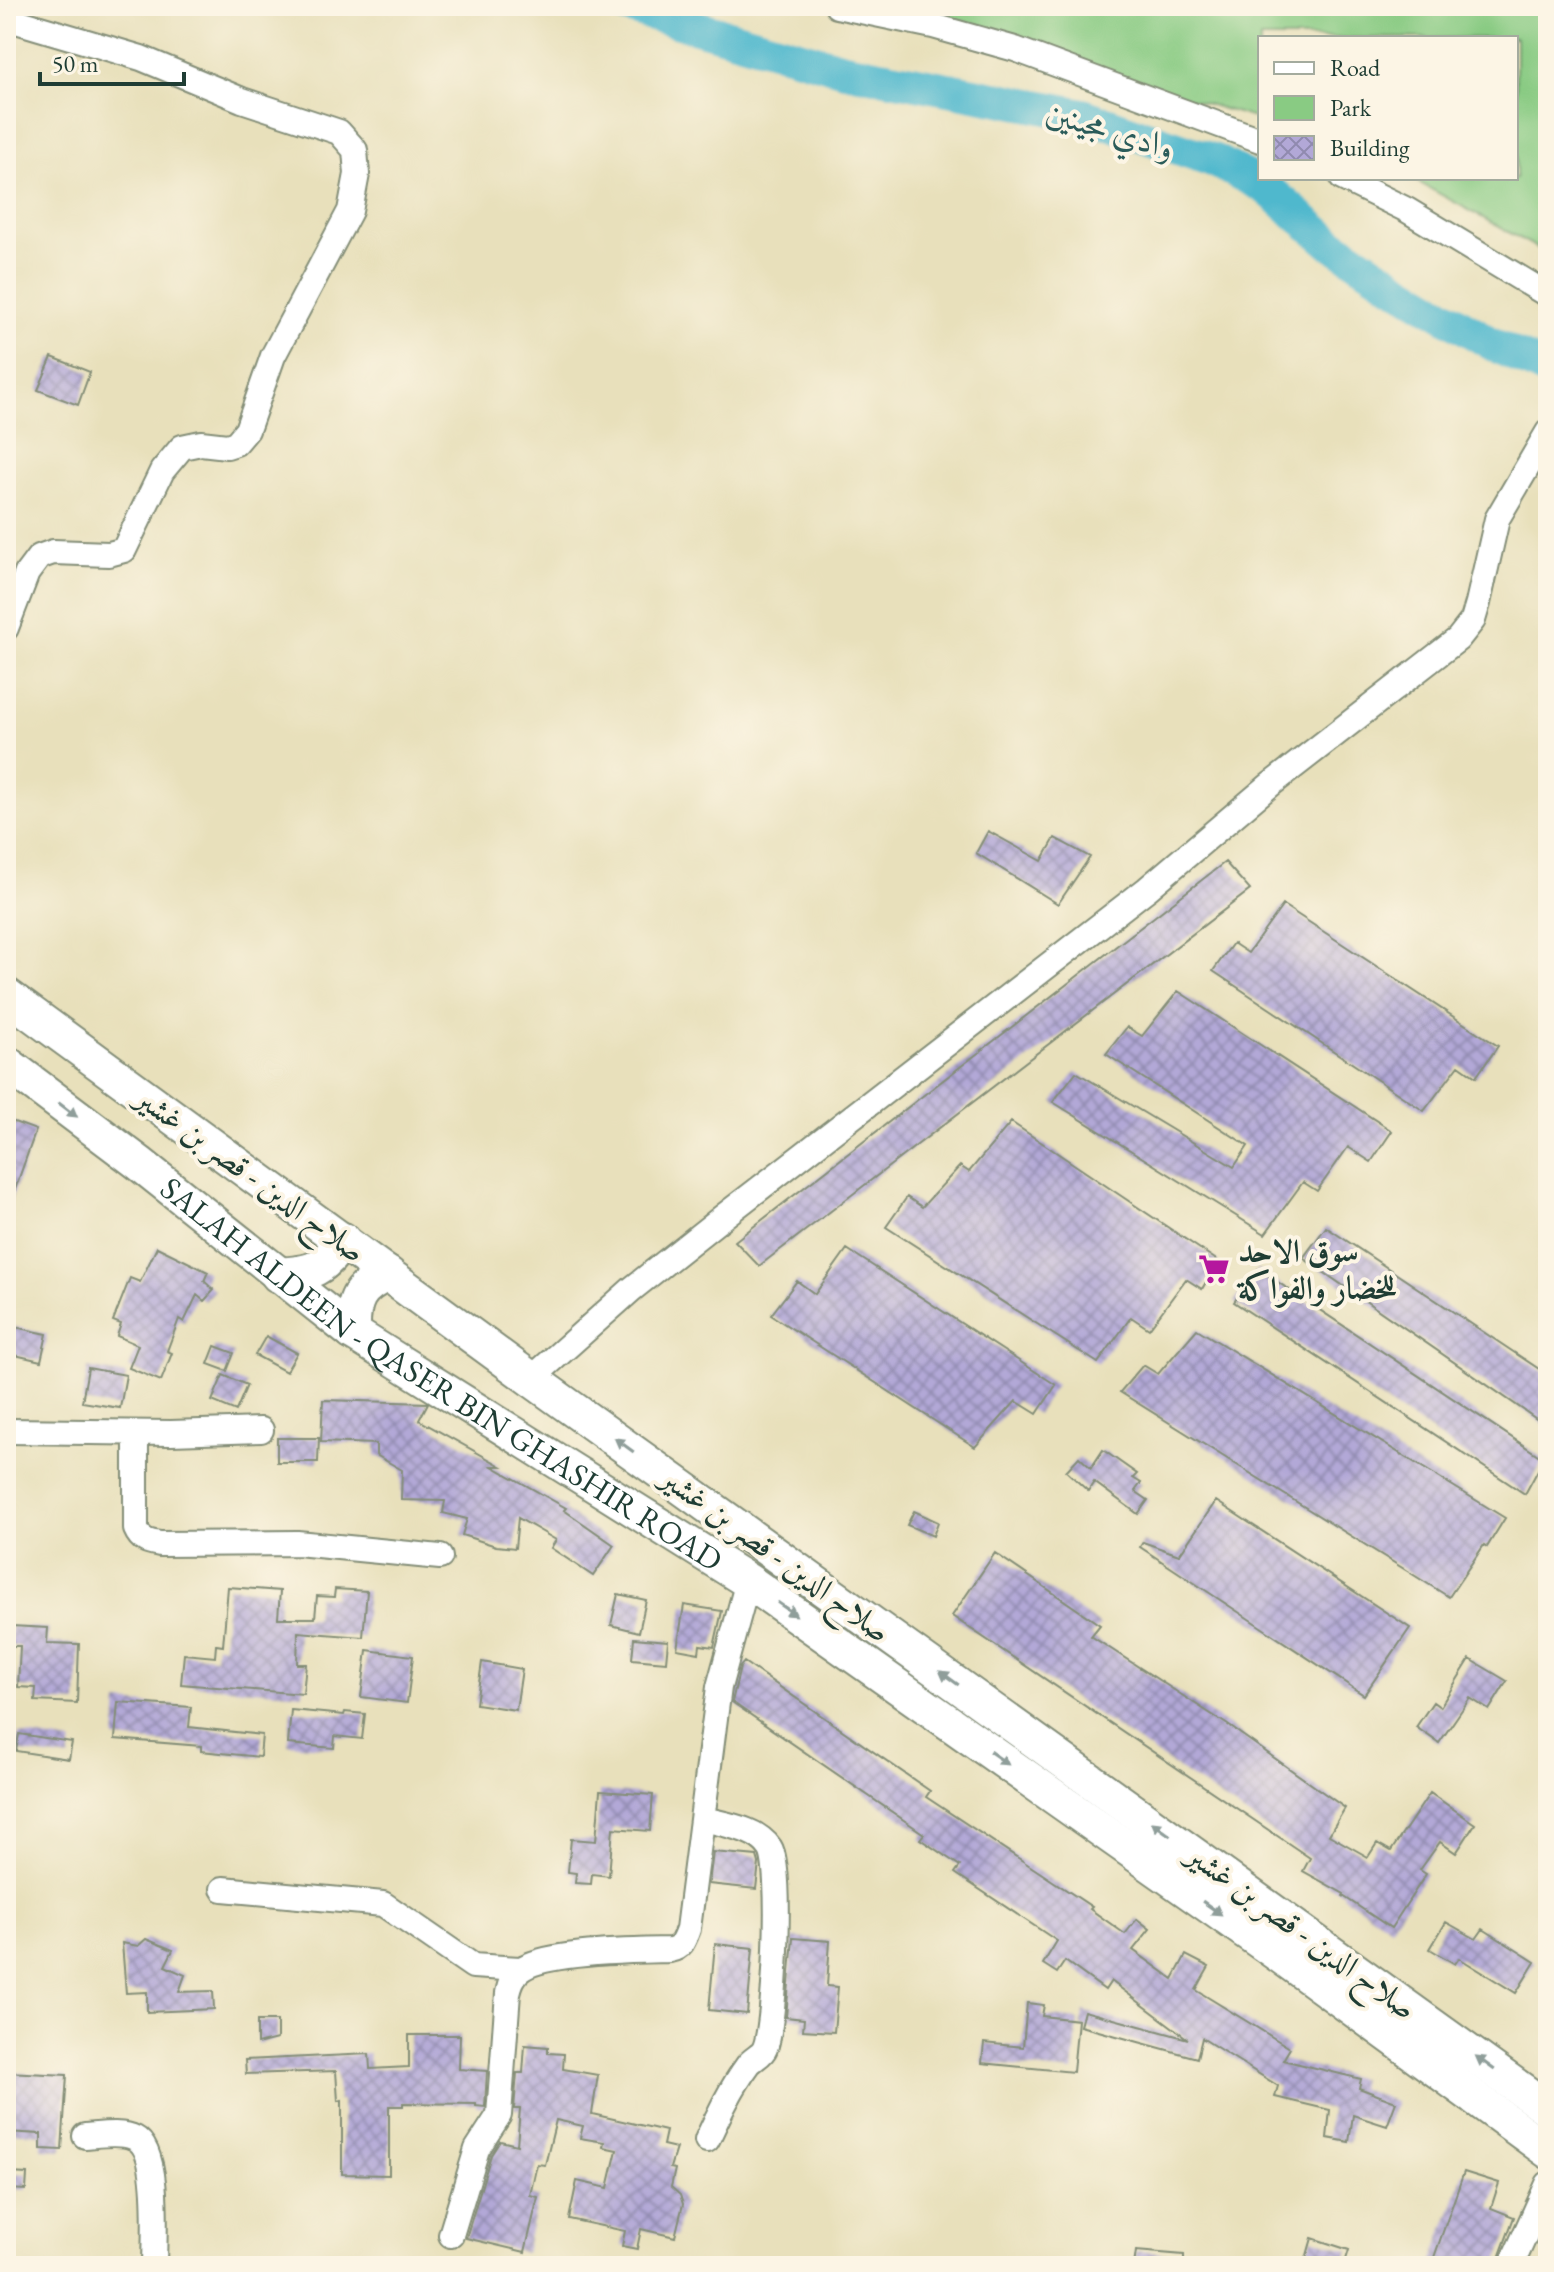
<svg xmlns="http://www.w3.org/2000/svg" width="1554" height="2272" font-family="'EB Garamond',Amiri,serif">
	<defs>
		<pattern id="building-cross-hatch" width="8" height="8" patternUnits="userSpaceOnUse" patternTransform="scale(2)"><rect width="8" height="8" fill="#b2a8d7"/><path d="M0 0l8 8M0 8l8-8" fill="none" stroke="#908aaf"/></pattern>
	</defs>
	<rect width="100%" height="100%" fill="#fcf5e5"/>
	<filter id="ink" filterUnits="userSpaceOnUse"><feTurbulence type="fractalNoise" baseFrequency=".0125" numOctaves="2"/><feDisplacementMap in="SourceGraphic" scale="16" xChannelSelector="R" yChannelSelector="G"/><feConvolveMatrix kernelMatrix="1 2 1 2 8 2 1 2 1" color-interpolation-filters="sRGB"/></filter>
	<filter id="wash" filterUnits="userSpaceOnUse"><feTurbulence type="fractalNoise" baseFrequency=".006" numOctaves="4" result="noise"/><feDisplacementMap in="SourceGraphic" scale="32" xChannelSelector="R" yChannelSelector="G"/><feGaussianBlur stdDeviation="1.8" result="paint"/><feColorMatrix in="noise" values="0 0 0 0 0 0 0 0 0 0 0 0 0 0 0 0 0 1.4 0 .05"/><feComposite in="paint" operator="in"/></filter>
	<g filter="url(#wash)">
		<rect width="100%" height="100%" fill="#e8e0bb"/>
		<!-- green -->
		<path fill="#89cb83" stroke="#54845c" stroke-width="2" d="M882,6H1548V254L1411,178H1516V38H1260V120Z"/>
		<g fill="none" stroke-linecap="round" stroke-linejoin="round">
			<!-- river -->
			<path stroke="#4fb8cd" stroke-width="34" d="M623,6L844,69L1083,115L1215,161L1264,186L1331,243L1396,286L1494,345L1548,371"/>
		</g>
		<g id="blocks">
			<!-- building -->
			<path fill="url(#building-cross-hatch)" d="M52,357L90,372L78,405L38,390Z
				M988,831L1042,861L1055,838L1090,857L1058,904L976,853Z
				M1225,862L1250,890L759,1266L735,1241Z
				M1283,905L1498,1046L1476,1077L1459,1065L1424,1111L1213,971L1233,943L1248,953Z
				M1178,991L1392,1131L1371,1162L1348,1147L1317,1191L1303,1182L1265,1234L1053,1102L1076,1072L1234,1167L1248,1146L1106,1054L1127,1027L1142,1036Z
				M6,1119L36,1130L8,1209L6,1208Z
				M1011,1122L1218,1261L1202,1289L1186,1279L1149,1329L1131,1317L1098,1363L886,1227L907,1197L922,1207L960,1166L969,1172Z
				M1326,1227L1548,1375V1427L1303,1258Z
				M157,1247L208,1272L204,1281L214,1290L204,1301L197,1295L184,1322L179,1319L167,1351L172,1353L161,1381L129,1368L138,1345L117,1336L121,1324L113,1321L130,1278L140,1282Z
				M847,1249L1056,1385L1037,1414L1016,1401L975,1447L771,1315L797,1281L815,1294Z
				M1258,1269L1544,1459L1525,1494L1234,1302Z
				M6,1325L47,1334L41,1361L6,1353Z
				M1197,1329L1505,1518L1487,1547L1484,1545L1449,1597L1120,1392L1143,1365L1158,1374Z
				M266,1336L297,1353L286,1372L255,1355Z
				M215,1346L234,1353L227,1371L208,1364Z
				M88,1368L126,1375L120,1408L82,1402Z
				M223,1375L247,1385L236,1411L212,1401Z
				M323,1400L428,1403L419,1420L501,1466H492L566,1508L564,1510L614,1545L593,1576L551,1548L556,1540L518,1518L515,1548L496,1546L462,1535L467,1519L443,1513L445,1501L401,1500L402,1470L376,1455V1444L321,1442Z
				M277,1438H319L318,1462H277Z
				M1103,1450L1137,1474L1133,1478L1141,1483L1135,1491L1148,1500L1138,1514L1094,1482L1088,1491L1066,1471L1079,1457L1091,1468Z
				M1216,1501L1410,1628L1364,1695L1140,1547L1143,1542L1179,1555Z
				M914,1511L938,1522L933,1536L907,1525Z
				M995,1553L1100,1625L1091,1636L1228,1725L1345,1808L1329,1835L1368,1857L1377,1843L1391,1851L1430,1793L1475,1824L1456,1853L1440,1842L1420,1870L1426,1874L1391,1928L1343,1896L1344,1894L1303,1871L1310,1858L952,1616Z
				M228,1587L280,1591L278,1618H315L317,1596L334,1597L335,1589L367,1591L363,1637L298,1632L297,1664H306L303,1694L181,1684L184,1654L215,1657L216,1645L223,1646Z
				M618,1594L646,1600L639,1632L611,1625Z
				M684,1605L722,1611L714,1647L700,1645L699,1653L677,1649Z
				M11,1626L48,1628L47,1643L79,1644L77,1703L35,1701L36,1688L18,1687L20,1646H11Z
				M634,1638L668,1641L666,1662L632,1659Z
				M367,1650L413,1656L407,1703L361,1697Z
				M1470,1659L1507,1681L1489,1710L1470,1698L1439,1743L1416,1727L1433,1702L1440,1707Z
				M482,1662L522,1669L516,1710L476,1704Z
				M744,1662L930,1791L926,1797L1092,1907L1090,1909L1125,1934L1137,1919L1150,1929L1133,1950L1173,1979L1186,1955L1209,1967L1196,1990L1290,2048L1283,2060L1361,2079L1359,2088L1396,2102L1387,2126L1353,2115L1349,2142L1327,2138L1330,2110L1275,2097L1278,2086L1202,2038L1197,2058L1080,2026L1084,2011L1188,2039L1111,1981L1105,1990L1065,1961L1057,1973L1043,1964L1057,1941L955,1873L960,1866L920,1839L924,1834L732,1702L740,1667Z
				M118,1702L191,1707L189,1727L262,1735L260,1757L201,1751V1746L115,1739Z
				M291,1710L344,1715L345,1712L365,1714L362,1739L335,1736L334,1748L288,1744Z
				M19,1734L72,1742L69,1759L16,1751Z
				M600,1791L653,1795L650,1831L613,1828L609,1876L592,1874L591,1884L575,1883L576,1873L568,1872L571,1839L596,1841Z
				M713,1852L757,1856L759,1863L756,1889L709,1884Z
				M1446,1922L1476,1939L1483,1929L1535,1962L1516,1993L1459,1958L1455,1964L1430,1949Z
				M793,1938L830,1941L827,1986L838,1987L834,2032L803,2030L804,2019L786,2017Z
				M146,1939L173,1950L165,1966L185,1975L179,1992L213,1991L214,2009L147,2012V1992L126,1993L122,1943L138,1946Z
				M715,1944L753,1948L747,2014L709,2010Z
				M1027,2003L1044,2005L1042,2016L1078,2020L1073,2072L982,2063L984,2043L1023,2047Z
				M257,2021H277V2039L257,2044Z
				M409,2035H460L459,2069L487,2071L485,2107L476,2106V2104L403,2103V2106H389V2175L342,2174V2100L338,2101L336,2071L246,2074L245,2060L369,2054L370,2069L409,2067Z
				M525,2045L548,2047V2053L564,2054L563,2069L598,2075L592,2114L666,2131L663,2145L676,2148L670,2168L675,2169L671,2187L680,2195L683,2204L675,2237L641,2229L637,2249L622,2246L625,2231L569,2219L577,2181L608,2188L617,2150L603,2147L604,2142L580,2138L583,2126L556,2120L545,2165L537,2164L530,2195L538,2197L525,2252L466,2238L491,2155L500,2141L517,2145L520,2109H514L517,2073H523Z
				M6,2072L67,2075L62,2150L41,2149V2134L6,2132Z
				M1464,2172L1499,2183L1491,2208L1514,2217L1496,2266H1431Z
				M10,2173L27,2174L26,2190L9,2189Z
				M1312,2238L1349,2250L1344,2266H1304Z
				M1136,2251L1184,2255V2266H1134Z"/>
		</g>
	</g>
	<g filter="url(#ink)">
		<use href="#blocks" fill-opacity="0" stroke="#848e78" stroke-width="2"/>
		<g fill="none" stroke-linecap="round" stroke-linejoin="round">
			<defs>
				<path id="minor" d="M837,6L933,26L1015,49L1260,140
					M6,18L141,58L242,100L339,132L355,150L357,174L350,211L273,356L247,430L236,443L227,446L201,443L182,447L162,471L124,550L109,554L53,552L39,557L27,573L6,628
					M1342,178L1407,210L1548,295
					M531,1379L632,1289L724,1216L1147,889L1270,785L1458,639L1473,620L1478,603L1497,519L1548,432
					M6,1431L171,1433L261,1430
					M136,1433V1529C141,1541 149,1542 160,1544L297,1543L440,1557
					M704,1819C725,1825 757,1828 770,1848C783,1867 775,2025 765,2048C762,2056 753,2058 748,2065C731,2088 719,2114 707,2140
					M223,1889L383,1904L473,1966L520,1969
					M85,2136C99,2135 122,2131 135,2138C161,2151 154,2240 154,2266
					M451,2235L477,2149L499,2115L508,1993C510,1984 512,1977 519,1971C542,1951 637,1951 670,1950C682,1948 684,1939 688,1929L719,1687L748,1581
					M1511,2266L1548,2184"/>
				<g id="highway">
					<path d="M6,995L531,1379L1548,2109"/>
					<path id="s1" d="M6,1063L139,1163L353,1333L748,1581L1282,1957L1548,2151"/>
					<path d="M278,1275C313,1273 323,1270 343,1240"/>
					<path d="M353,1333C352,1300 358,1287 388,1274"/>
				</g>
			</defs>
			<!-- minor casing -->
			<use href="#minor" stroke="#848e78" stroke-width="28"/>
			<!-- highway casing -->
			<use href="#highway" stroke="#848e78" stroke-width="38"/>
			<!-- minor -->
			<use href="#minor" stroke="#fff" stroke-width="24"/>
			<!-- highway -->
			<use href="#highway" stroke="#fff" stroke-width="34"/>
		</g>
		<!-- one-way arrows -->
		<defs><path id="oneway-solid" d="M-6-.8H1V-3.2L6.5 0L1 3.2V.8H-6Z" transform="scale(2)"/></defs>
		<g fill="#8f9e9a">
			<use href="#oneway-solid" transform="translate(68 1110) rotate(37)"/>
			<use href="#oneway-solid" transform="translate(624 1445) rotate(-144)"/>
			<use href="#oneway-solid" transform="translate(787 1609) rotate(35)"/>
			<use href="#oneway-solid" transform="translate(949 1678) rotate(-144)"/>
			<use href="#oneway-solid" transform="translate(999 1758) rotate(35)"/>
			<use href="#oneway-solid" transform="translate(1161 1829) rotate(-144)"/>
			<use href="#oneway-solid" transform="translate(1212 1908) rotate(35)"/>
			<use href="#oneway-solid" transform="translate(1485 2063) rotate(-144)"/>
		</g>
	</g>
	<!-- icons -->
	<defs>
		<symbol id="supermarket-bare" viewBox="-9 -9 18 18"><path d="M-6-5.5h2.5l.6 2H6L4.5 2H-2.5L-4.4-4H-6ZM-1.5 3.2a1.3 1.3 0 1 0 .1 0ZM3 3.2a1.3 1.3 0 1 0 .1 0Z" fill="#b5179e" stroke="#fcf5e5" stroke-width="2.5" paint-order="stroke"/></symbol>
	</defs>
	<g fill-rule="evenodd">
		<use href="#supermarket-bare" x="1192" y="1247" width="44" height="44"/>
	</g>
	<g text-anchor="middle" stroke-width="8" stroke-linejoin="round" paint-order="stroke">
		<!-- street labels -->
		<g font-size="32" fill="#1f3d34" stroke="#fcf5e5">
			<text transform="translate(251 1174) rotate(36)" y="11">صلاح الدين - قصر بن غشير</text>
			<text dy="11" stroke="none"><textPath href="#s1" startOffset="536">SALAH ALDEEN - QASER BIN GHASHIR ROAD</textPath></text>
			<text transform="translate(776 1554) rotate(36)" y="11">صلاح الدين - قصر بن غشير</text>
			<text transform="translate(1302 1931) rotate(36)" y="11">صلاح الدين - قصر بن غشير</text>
		</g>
		<!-- poi labels -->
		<g font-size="32" font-weight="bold" fill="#1f3d34" stroke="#fcf5e5" text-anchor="start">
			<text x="1238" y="1262">سوق الاحد<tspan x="1238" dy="37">للخضار والفواكة</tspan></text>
		</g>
		<!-- water labels -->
		<g font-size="34" font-style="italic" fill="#2b5c5a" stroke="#fcf5e5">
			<text transform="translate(1111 129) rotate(17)" y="12">وادي مجينين</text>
		</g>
	</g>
	<!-- margin -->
	<rect width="1554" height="2272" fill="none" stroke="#fcf5e5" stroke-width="32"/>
	<!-- legend -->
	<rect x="1258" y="36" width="260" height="144" fill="#fcf5e5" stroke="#a4ab9e" stroke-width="2"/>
	<rect x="1274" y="62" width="40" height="12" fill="#ffffff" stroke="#a4ab9e" stroke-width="2"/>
	<text x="1330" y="76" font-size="24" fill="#1f3d34">Road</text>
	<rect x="1274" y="96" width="40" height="24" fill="#89cb83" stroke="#a4ab9e" stroke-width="2"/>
	<text x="1330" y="116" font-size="24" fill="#1f3d34">Park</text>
	<rect x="1274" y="136" width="40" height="24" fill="url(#building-cross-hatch)" stroke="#a4ab9e" stroke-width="2"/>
	<text x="1330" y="156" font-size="24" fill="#1f3d34">Building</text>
	<!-- scale -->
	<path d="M40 72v12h144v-12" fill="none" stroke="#1f3d34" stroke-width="4"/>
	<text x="52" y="72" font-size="24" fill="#1f3d34" stroke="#fcf5e5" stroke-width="6" paint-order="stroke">50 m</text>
</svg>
